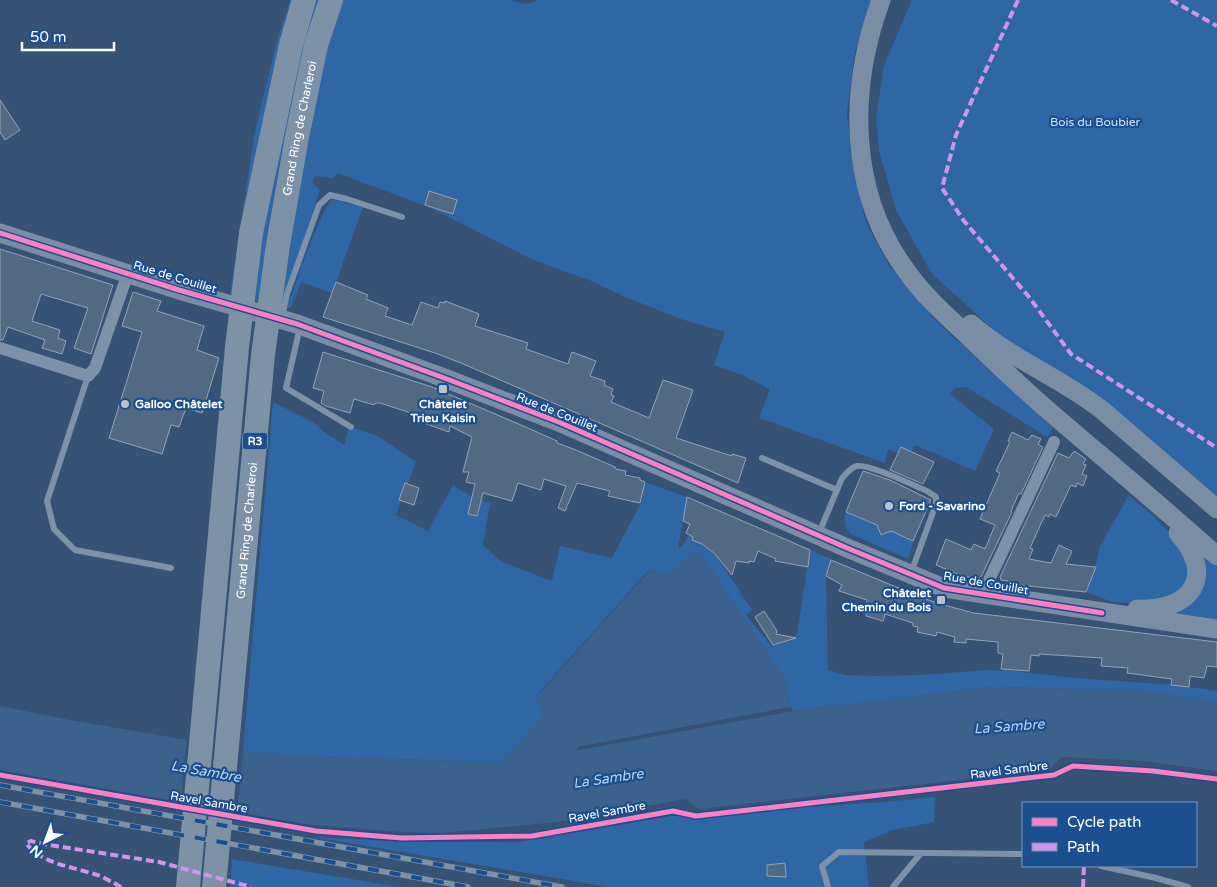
<svg xmlns="http://www.w3.org/2000/svg" width="1217" height="887" font-family="'Varela Round',sans-serif">
	<rect width="100%" height="100%" fill="#365274"/>
	<!-- green -->
	<path fill="#2f66a5" d="M290,0H512L523,4L535,2L536,0H874L855,51L847,113L852,158L865,220L888,264L935,320L1053,428L1047,437L966,387L955,388L950,394L994,429L975,471L915,445L907,457L888,449L885,463L759,418L770,389L742,375L714,365L725,332L684,320L625,297L594,282L531,259L431,208L338,173L333,178L315,176L312,182L320,190L298,256L284,309L230,294L255,131L277,41Z
		M912,0H1217V500L1003,338L932,274L896,210L879,151L876,118L884,65Z
		M331,199L363,207L332,293L301,282L291,308H287C300,271 312,233 331,199Z
		M273,402L313,422L323,431L344,445L349,427L376,435L416,462L396,515L428,531L453,485L472,497L490,503L483,545L502,562L552,581L560,546L612,558L641,503L645,482L687,497L678,549L684,544L690,534L694,535L692,540L694,541L696,539L717,557L752,610L746,615L771,646L793,640L797,634L810,550L831,559L826,576L828,670L845,675L873,676L920,675L989,670L1001,671L1005,670L1075,678L1176,685L1217,691V702L1136,690L992,687L792,711L785,680L703,557L670,575L649,570L536,696L544,716L502,762L282,756L243,750Z
		M1129,495L1153,516L1185,549L1191,578L1171,600L1142,604L1112,602L1086,592L1095,567L1100,546Z
		M846,512L877,525L881,535L891,531L914,540L908,559L850,534C844,527 843,520 846,512Z
		M1204,551L1217,562V621L1174,618L1173,612L1200,555Z
		M935,797L934,822L893,830L864,842L869,887H609L313,837L414,842H518L671,816L753,810L884,802Z
		M232,859L400,887H230Z"/>
	<!-- water -->
	<path fill="#3b618d" d="M694,549L703,557L785,680L791,707L578,747L577,750L793,711L992,687L1136,690L1217,702V771L1144,761L1061,757L1049,770L699,809L686,799L558,822L443,833L401,832L306,824L0,770V706L70,720L282,756L502,762L543,716L536,697L650,570L670,575Z"/>
	<!-- pier -->
	<path fill="#365274" d="M791,707L793,711L578,750L577,748L578,747Z
		M187,737L243,747L237,814L180,805Z"/>
	<!-- building -->
	<path fill="#526984" stroke="#92a2b6" d="M0,100L20,130L5,140L0,132Z
		M429,191L457,200L453,214L425,205Z
		M0,249L113,285L91,354L74,348L88,308L41,294L32,321L60,330L58,338L66,341L62,354L42,348L45,340L8,327L3,340H0Z
		M336,282L368,295L366,299L388,308L385,316L412,325L421,302L438,308L440,302L445,303V301L479,314L475,326L528,343L526,349L568,364L572,352L596,361L590,376L605,381L604,385L613,389L611,395L614,396L611,402L649,418L663,380L693,390L676,438L732,456V454L746,458L738,483L461,363L435,353L323,317Z
		M133,292L161,301L157,311L204,326L197,350L219,358L202,413L186,408L179,427L171,425L162,454L109,438L142,332L122,326Z
		M323,352L432,387L528,428L557,441V443L576,450L615,467L616,469L626,471L625,475L640,478V480L645,482L640,503L608,496L610,491L577,483L565,511L558,508L566,486L544,479L541,490L518,483L512,501L483,493L477,516L468,514L475,484L466,482L469,472H463L472,437L450,426L449,432L412,419L414,414L380,403H375L374,405L354,399L350,413L326,406L321,403L324,391L313,388Z
		M1012,432L1028,440L1032,435L1041,439L1038,444L1043,447L1021,494L1019,493L1011,511L1012,512L981,577L977,579L960,575L936,565L946,539L971,550L974,544L985,549L995,525L980,519L1000,473L996,471L1010,442L1008,441Z
		M901,447L934,462L923,484L890,470Z
		M1074,451L1086,459L1083,464L1086,465L1082,474L1087,476L1083,486L1077,483L1076,487L1071,485L1056,517L1050,514L1049,517L1045,515L1030,548L1033,549L1029,559L1051,563L1059,545L1072,551L1066,564L1096,567L1086,592L1009,584V581L1001,580L1000,577L1058,453L1069,458Z
		M863,471L890,480L931,500L913,541L891,531L881,535L877,525L846,512Z
		M405,483L419,488L414,505L399,500Z
		M687,497L810,550L808,567L775,561L776,559L758,551L754,562L749,561V563L736,561L732,575L714,553L702,544L692,540L693,537L686,533L690,524L683,521Z
		M831,560L918,596L940,604L974,613L1217,642V667L1207,666L1204,678L1190,676L1189,687L1171,685L1172,679L1127,673L1128,668L1101,666L1102,658L1039,654V656L1031,655L1029,671L1001,669L1003,654L998,653V642L966,639V643L954,642L955,637L937,632L936,636L917,632L918,627L913,626V623L885,614L883,621L866,616L867,600L839,591L842,585L826,576Z
		M764,611L777,631L776,634L796,638L773,645L755,617Z
		M785,863L786,877L767,876V865Z"/>
	<g fill="none" stroke-linecap="round" stroke-linejoin="round">
		<!-- lane -->
		<path stroke="#7d92a8" stroke-width="6" d="M282,318L287,294L319,205L330,195L347,199L402,217
			M300,327L286,388L351,427
			M88,376L47,501L54,529L75,550L171,568
			M762,458L837,490
			M819,533L842,478C846,474 851,467 857,466C870,464 913,485 927,491L936,497V504L911,573
			M1101,866L1156,878L1188,887
			M828,887L822,866L839,852L1023,854
			M893,887L921,853"/>
		<!-- street -->
		<path stroke="#7d92a8" stroke-width="12" d="M0,348L88,376L95,368L128,273
			M982,595L1054,442"/>
		<!-- secondary -->
		<path stroke="#798da4" stroke-width="19" d="M881,0C848,90 848,194 908,273C925,297 947,316 968,336C993,360 1017,383 1043,406C1101,456 1160,505 1217,556
			M0,233L179,290L297,324L447,379L561,423L847,548L944,588L1217,629
			M971,324C1011,359 1061,378 1102,410L1217,509
			M1137,609C1191,612 1217,576 1178,533"/>
		<!-- highway -->
		<g stroke="#7e92a7" stroke-width="24">
			<path d="M188,887L237,347L251,233L291,45L304,0"/>
			<path id="s1" d="M214,887L263,355L278,245L297,137L316,45L331,0"/>
		</g>
		<defs>
			<path id="rail" d="M0,785L562,887
				M0,802L468,887"/>
		</defs>
		<!-- rail casing -->
		<use href="#rail" stroke="#7e92a7" stroke-width="5.5"/>
		<!-- rail -->
		<use href="#rail" stroke="#1b4f8f" stroke-width="4" stroke-dasharray="11" stroke-linecap="butt"/>
		<!-- quiet -->
		<path stroke="#d193ec" stroke-width="4" stroke-dasharray="8 4" stroke-linecap="butt" d="M1018,0L956,135L942,188L964,221L1029,297L1071,354L1217,448
			M1171,0L1217,26
			M121,887C114,883 107,879 100,876C76,867 42,865 26,843L31,841L43,844L159,862L251,887
			M1083,887L1084,866"/>
		<defs>
			<path id="cycleway" d="M0,233L179,290L297,324L447,379L561,423L847,548L944,588L1102,613
				M0,775L316,831L402,838L532,836L673,811L696,816L1054,775L1073,766L1153,771L1217,779"/>
		</defs>
		<!-- cycleway casing -->
		<use href="#cycleway" stroke="#1b4f8f" stroke-width="8"/>
		<!-- cycleway -->
		<use href="#cycleway" stroke="#ff80c0" stroke-width="5"/>
	</g>
	<!-- markers -->
	<g fill="#b9c2ce" stroke="#1b4f8f" stroke-width="2">
		<rect x="438" y="384" width="10" height="10" rx="2.5"/>
		<circle cx="125" cy="404" r="5"/>
		<circle cx="889" cy="506" r="5"/>
		<rect x="936" y="595" width="10" height="10" rx="2.5"/>
	</g>
	<g text-anchor="middle" stroke-width="4.5" stroke-linejoin="round" paint-order="stroke">
		<!-- shield labels -->
		<rect fill="#1b4f8f" stroke="#bbcadd" stroke-width="1" x="242.5" y="432.5" width="25" height="17" rx="4"/>
		<g font-size="11" font-weight="bold" fill="#fff">
			<text x="255" y="445">R3</text>
		</g>
		<!-- park labels -->
		<g font-size="12" fill="#cfe3fa" stroke="#1b4f8f">
			<text x="1095" y="126">Bois du Boubier</text>
		</g>
		<!-- street labels -->
		<g font-size="12" fill="#fff" stroke="#1b4f8f">
			<text dy="4" stroke="none"><textPath href="#s1" startOffset="764">Grand Ring de Charleroi</textPath></text>
			<text transform="translate(175 277) rotate(17)" y="4">Rue de Couillet</text>
			<text transform="translate(557 412) rotate(22)" y="4">Rue de Couillet</text>
			<text dy="4" stroke="none"><textPath href="#s1" startOffset="358">Grand Ring de Charleroi</textPath></text>
			<text transform="translate(986 583) rotate(10)" y="4">Rue de Couillet</text>
			<text transform="translate(1009 770) rotate(-7)" y="4">Ravel Sambre</text>
			<text transform="translate(209 802) rotate(10)" y="4">Ravel Sambre</text>
			<text transform="translate(607 812) rotate(-10)" y="4">Ravel Sambre</text>
		</g>
		<!-- poi labels -->
		<g font-size="12" font-weight="bold" fill="#fff" stroke="#1b4f8f" text-anchor="start">
			<text x="135" y="408">Galloo Châtelet</text>
			<text x="443" y="408" text-anchor="middle">Châtelet<tspan x="443" dy="14">Trieu Kaisin</tspan></text>
			<text x="899" y="510">Ford - Savarino</text>
			<text x="931" y="597" text-anchor="end">Châtelet<tspan x="931" dy="14">Chemin du Bois</tspan></text>
		</g>
		<!-- water labels -->
		<g font-size="14" font-style="italic" fill="#b5d3f5" stroke="#1b4f8f">
			<text transform="translate(1009 726) rotate(-4)" y="5">La Sambre</text>
			<text transform="translate(206 771) rotate(10)" y="5">La Sambre</text>
			<text transform="translate(608 778) rotate(-8)" y="5">La Sambre</text>
		</g>
	</g>
	<!-- legend -->
	<rect x="1022" y="802" width="175" height="65" fill="#1b4f8f" stroke="#7695bc"/>
	<rect x="1032" y="818" width="25" height="8" fill="#ff80c0" stroke="#7695bc"/>
	<text x="1067" y="827" font-size="15" fill="#ffffff">Cycle path</text>
	<rect x="1032" y="843" width="25" height="8" fill="#d193ec" stroke="#7695bc"/>
	<text x="1067" y="852" font-size="15" fill="#ffffff">Path</text>
	<!-- north arrow -->
	<g transform="translate(45 842) rotate(222)" stroke="#1b4f8f" stroke-width="4" paint-order="stroke">
	<path d="M0-4L9 19L0 12L-9 19Z" fill="#ffffff"/>
	<text y="-8" font-size="14" font-weight="bold" text-anchor="middle" fill="#ffffff">N</text>
	</g>
	<!-- scale -->
	<path d="M22 42v8h92v-8" fill="none" stroke="#ffffff" stroke-width="2.5"/>
	<text x="30" y="42" font-size="15" fill="#ffffff" stroke="#1b4f8f" stroke-width="4" paint-order="stroke">50 m</text>
</svg>
